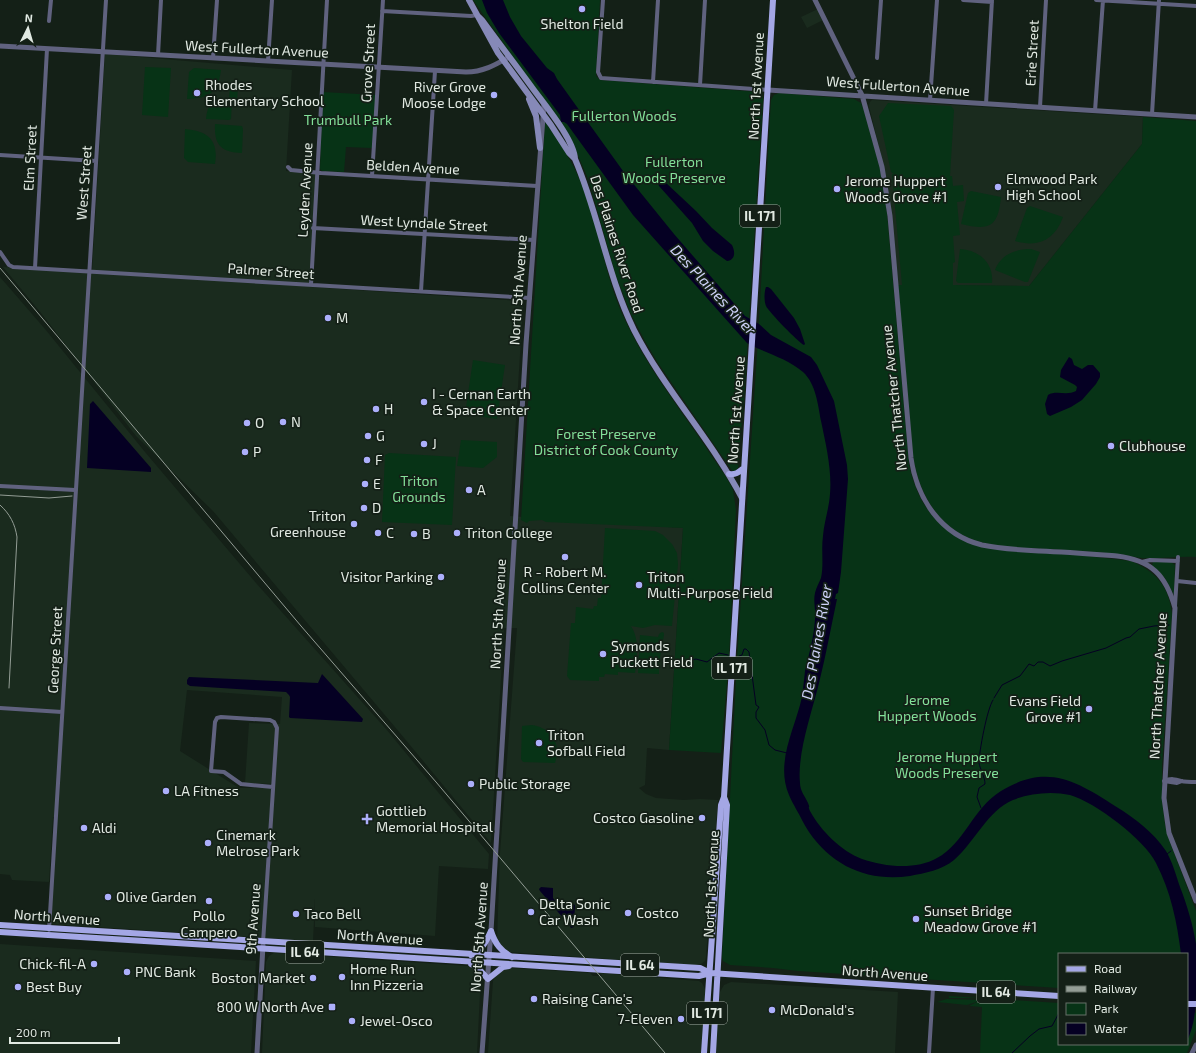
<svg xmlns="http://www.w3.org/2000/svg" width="1196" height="1053" font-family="'Exo 2',sans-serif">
	<rect width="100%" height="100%" fill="#142017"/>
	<!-- built -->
	<path fill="#1a2b1e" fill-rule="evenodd" d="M818,9L823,20L807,28L801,17Z
		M105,54L292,70L286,171L316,173L310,287L521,301L523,306L510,516L683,528L669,750L647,748L645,785L639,788L646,794L656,798L684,800L700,799L718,800L706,957L705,961L701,964L695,965L509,952L497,942L500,853L517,628H504L491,843L400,733L213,511L136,436L41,313L3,267L92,272Z
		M872,100L1143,117L1142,144L1029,286L898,285L881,155L869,106L870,102Z
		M0,277L45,329L145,452L256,583L386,729L489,854L488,869L439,866L435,936L315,927V898L313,941L51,924L56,817H53L49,882L12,880L10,875L0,874ZM187,690L282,697L280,724L249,723L245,783L275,784V788H239L180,751Z
		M0,944L256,961L251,1053H0Z
		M274,953L469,966L476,969L481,974L477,1053H262L266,962L269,956Z
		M510,968L590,973L593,976H602L600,973L699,981L702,983L706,991L701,1053H488L493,981L497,973L503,969Z
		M731,982L898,992L895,1053H715L720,992L724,985Z"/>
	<!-- green -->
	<path fill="#073316" d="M473,0H600L596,74V76L600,80L758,92L762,94L763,99L745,384L738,468L734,472L731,469L658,363L645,341L631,314L616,276L589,181L571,139Z
		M145,67L171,68L168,117L142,115Z
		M194,68L221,70C218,92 210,98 187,99L189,72Z
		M230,87L238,88L237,99H230H232L231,119L229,120L206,119C207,104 214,98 229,99Z
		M323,92L376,95L372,148L346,147L344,172L322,171L320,169Z
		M779,93L854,99L861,103L864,111L881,172L887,213L909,465C918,504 935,527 971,543L1131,561C1156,572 1169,586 1172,614L1162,765V800L1165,825L1171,845L1196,911V996L1187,954H1059V988L798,971L773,968L730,965L723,961L722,957L737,659L759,323L767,170L771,100L774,95Z
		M888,103L951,106L954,110L950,176H952L953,186L963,185L964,201L957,202L960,235L953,236L955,262L953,263V285L1029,286L1142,144L1143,117L1196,121V557C1178,556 1160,559 1141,558C1133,557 1125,554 1117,554C1100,552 1083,551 1065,550C1037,548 1008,549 980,542C940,531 919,495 913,456L898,285H902L892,174H894L891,172L879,116Z
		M545,122C561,144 575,165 584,191C600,232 605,277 624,318C645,364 677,405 705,446C714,461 726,474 733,490L736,510L729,658L721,753L669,750L683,528L546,522L542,520L529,521L527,523L521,520Z
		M215,124L242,126L243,129L242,153C221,152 214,145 215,124Z
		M185,129C207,131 219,139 215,164L188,162L184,158Z
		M971,191L1001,197C998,227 990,231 961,224L968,193Z
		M1030,206L1063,217C1055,240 1038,248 1015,241L1027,208Z
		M960,249C979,250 994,263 992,283H958L956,281Z
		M1031,249L1040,252L1028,282H1025L995,270C1001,254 1016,249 1031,249Z
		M473,360L505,365L497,419L465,414Z
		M461,440L497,442V457L483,468L457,466Z
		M389,453L456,457L452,525L382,522L385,455Z
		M605,528L655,531L663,535L672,544L677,553L678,564L672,626L655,625L643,628L631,626C640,640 637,658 635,673L618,672V675L605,674L604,677H599V681L570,680L567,676L571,623H575L576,607L593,609L594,606H597L598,598H601Z
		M1153,562H1171L1175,565L1174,595L1165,578L1152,566Z
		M662,632L664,633V635L659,663V674L638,673L640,635L658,637L659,634Z
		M532,725C551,728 562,743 555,763L523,762L521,759L522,726Z
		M949,996L1059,1003V1044H1187V1013H1196V1030L1187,1053H980L982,1007L969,1006L977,1002H982L983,1001L976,1002L967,1005L937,1002L947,999L982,1000L983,998H949Z"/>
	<!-- water -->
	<path fill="#050023" d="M482,0H503L510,17L521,36L547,68L554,73L557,79L572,100L623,171L674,234L745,316L759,324L771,335L811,357L817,365L834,401L847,465L848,479L841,572L838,593L836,594L835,599H837C831,627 826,655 819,683C812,712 797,753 800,783C800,791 805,796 808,803C811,810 807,804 810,811C821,831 841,851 862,859C885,867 916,870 937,858C964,844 973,808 1001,791C1047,763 1076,781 1115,806C1136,819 1152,831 1166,851C1172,861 1176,875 1180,887C1187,905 1193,925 1196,944C1196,957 1196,970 1196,983C1196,1003 1196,1022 1187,1041V954H1181C1177,922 1171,892 1156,863C1145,840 1095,802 1070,795C1052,791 1030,793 1013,800C987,811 975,842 954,860C942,870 925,873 910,876C869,882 833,867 809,832C804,825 801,817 796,809C794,805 791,800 789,795C775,762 795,729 802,697C803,689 804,680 805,671C809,654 814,637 815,619C816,611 813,601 815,593C816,588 819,583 821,578C824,564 821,550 823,536C824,522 829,509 830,494C832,470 826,445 821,421C818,405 816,384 803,372C787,358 765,353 747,343L633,215L567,124L564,122H561L560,115L499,33L487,13Z
		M660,181L665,182L696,211L712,228L732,245C735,251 736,260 727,261L713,251L703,241L692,223L659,186L658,183Z
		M766,287H768L771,289L794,318L800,329L805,344L804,345C798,342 769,312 766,306C764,301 764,292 766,287Z
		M1069,357L1072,359L1074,365L1082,369L1088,365H1093L1100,373V377L1096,384L1082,400L1071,407L1050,416L1047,414L1045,404L1048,395C1056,390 1067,396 1076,391L1077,387L1075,385L1060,377L1061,370Z
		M93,401L151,468V472L87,468L90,404Z
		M322,674L363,719L362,722L290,718L289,717L290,697L289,695L286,692L190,686L187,684V680L189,677L318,683Z
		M541,887L553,888V898L556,902L571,903L575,905L574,927L571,928L570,926L540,891L539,889Z"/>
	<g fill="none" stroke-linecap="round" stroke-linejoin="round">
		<!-- stream -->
		<path stroke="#050023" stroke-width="1" d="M739,656L742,655L744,649H746L749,652L756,705L759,707L756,712V718L765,730L769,745L775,750L787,753
			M673,665H683L685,661L696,659L707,662L719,653L728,655
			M994,698L1002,685L1020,676L1029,664L1034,666L1038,662H1043L1050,666L1062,661L1106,648L1126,638L1130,637L1139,629L1154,626L1169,625
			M981,808L977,797L979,788L985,784C985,777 980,769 979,763C979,752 987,709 993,700
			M1167,854L1171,851
			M1012,1053L1030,1036L1039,1029L1052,1026L1059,1013"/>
		<!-- minor -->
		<path stroke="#60627f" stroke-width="4" d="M603,0L598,72L601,78L768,90
			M963,0L992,2
			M1096,0L1196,6
			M382,11L471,16L477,15
			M49,21L51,0
			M158,55L161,0
			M213,58L217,0
			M877,58L881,0
			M268,61L272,0
			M653,82L658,0
			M700,85L705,0
			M930,100L937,0
			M986,104L992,0
			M1040,107L1046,0
			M1095,111L1103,0
			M1152,114L1159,0
			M0,155L96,161
			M288,167L291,170L321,173L537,186
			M372,176L383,0
			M313,228L534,240
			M0,252L9,265L13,267L530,298
			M35,268L47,49
			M311,285L327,0
			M421,291L435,71
			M0,486L75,490
			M1142,562L1150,560L1178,561
			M1177,581L1196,583
			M1175,606L1178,557
			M0,708L62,712
			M1164,781C1171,778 1175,779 1181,781C1186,782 1191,782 1196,782
			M1164,781L1177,783L1182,781
			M49,930L106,0
			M263,942C268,871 272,800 277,728L274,722L270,720L221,717L217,718L215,722L211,771L224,772L241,784L273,787
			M929,1053L933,988"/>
		<!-- tertiary -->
		<path stroke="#60627f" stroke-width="5" d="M815,0L862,95L882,167L890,216L911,458C917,499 941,535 982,545C1001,549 1021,550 1040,551C1066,552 1091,554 1117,556C1151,560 1166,575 1175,608L1164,798L1169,833L1196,901
			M0,46L466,72C483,72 495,65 509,57
			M768,90L1196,117
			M257,1053L263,945
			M482,1053L491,931L526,344L544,104
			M1192,1053L1196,1045"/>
		<!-- secondary -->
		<path stroke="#8689b8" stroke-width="6" d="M469,0L498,53L551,125L569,153L575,159
			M479,17L482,20C498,42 515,64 531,86C543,103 574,139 575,159C599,215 607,275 634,330C664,389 711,439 742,498
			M529,99L536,116L540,148"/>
		<!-- primary -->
		<path stroke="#a4a7e5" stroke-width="6" d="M729,474C736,475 739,472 744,468
			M0,925L700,968L710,973L1059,996
			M491,931C495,944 501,951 512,957
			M0,932L699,976L710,973
			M471,955C482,950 486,942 491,931
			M471,964L477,967L488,979L503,967L509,966
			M1187,1004H1196
			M704,1053L721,805L724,797L773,0
			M713,1053L727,805L724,797"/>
		<!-- rail -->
		<path stroke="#939d95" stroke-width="1" d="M0,268L301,626L436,782L665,1053
			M0,495L49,498L72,496
			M0,505C10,514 15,524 17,537L9,688"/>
	</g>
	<!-- markers -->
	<g fill="#acaffb" stroke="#142017" stroke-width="1.5">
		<circle cx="582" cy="9" r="4"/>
		<circle cx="197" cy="93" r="4"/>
		<circle cx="494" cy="95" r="4"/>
		<circle cx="998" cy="187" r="4"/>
		<circle cx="837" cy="189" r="4"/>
		<circle cx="328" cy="318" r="4"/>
		<circle cx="424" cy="402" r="4"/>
		<circle cx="376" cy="409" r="4"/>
		<circle cx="283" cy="422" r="4"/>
		<circle cx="247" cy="423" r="4"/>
		<circle cx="368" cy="436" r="4"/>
		<circle cx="424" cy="444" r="4"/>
		<circle cx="1111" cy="446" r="4"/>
		<circle cx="245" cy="452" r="4"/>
		<circle cx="367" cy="460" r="4"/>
		<circle cx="365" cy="484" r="4"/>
		<circle cx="469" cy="490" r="4"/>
		<circle cx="364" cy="508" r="4"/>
		<circle cx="354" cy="524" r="4"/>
		<circle cx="378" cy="533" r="4"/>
		<circle cx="457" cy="533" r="4"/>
		<circle cx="414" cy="534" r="4"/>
		<circle cx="565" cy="557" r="4"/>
		<circle cx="441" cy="577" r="4"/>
		<circle cx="639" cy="585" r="4"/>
		<circle cx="603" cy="654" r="4"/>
		<circle cx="1089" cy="709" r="4"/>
		<circle cx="539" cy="743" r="4"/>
		<circle cx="471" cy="784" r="4"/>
		<circle cx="166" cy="791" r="4"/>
		<circle cx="702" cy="818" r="4"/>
		<path d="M365 813h4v4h4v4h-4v4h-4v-4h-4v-4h4z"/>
		<circle cx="84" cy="828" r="4"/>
		<circle cx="208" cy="843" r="4"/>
		<circle cx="108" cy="897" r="4"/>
		<circle cx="209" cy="901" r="4"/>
		<circle cx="531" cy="912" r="4"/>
		<circle cx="628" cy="913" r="4"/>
		<circle cx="296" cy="914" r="4"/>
		<circle cx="916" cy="919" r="4"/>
		<circle cx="94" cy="964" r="4"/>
		<circle cx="127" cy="972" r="4"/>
		<circle cx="342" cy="977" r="4"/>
		<circle cx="313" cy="978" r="4"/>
		<circle cx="18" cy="987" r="4"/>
		<circle cx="534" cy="999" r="4"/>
		<rect x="328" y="1003" width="8" height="8" rx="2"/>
		<circle cx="772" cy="1010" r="4"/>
		<circle cx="681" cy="1019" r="4"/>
		<circle cx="352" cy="1021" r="4"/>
	</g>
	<g text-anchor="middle" stroke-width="3.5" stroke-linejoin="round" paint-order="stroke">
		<!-- shield labels -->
		<g fill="#142017" stroke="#a4ada5" stroke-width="1">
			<rect x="740" y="205" width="40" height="22" rx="3"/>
			<rect x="712" y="657" width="40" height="22" rx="3"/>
			<rect x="286" y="941" width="38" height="22" rx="3"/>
			<rect x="621" y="954" width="38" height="22" rx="3"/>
			<rect x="977" y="981" width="38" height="22" rx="3"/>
			<rect x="687" y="1002" width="40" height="22" rx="3"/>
		</g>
		<g font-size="13" font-weight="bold" fill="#e1e9e2">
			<text x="760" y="221">IL 171</text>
			<text x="732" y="673">IL 171</text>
			<text x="305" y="957">IL 64</text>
			<text x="640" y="970">IL 64</text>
			<text x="996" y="997">IL 64</text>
			<text x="707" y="1018">IL 171</text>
		</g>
		<!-- poi labels -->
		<g font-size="14" fill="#e1e9e2" stroke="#142017" text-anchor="start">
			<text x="582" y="29" text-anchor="middle">Shelton Field</text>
			<text x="205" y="90">Rhodes<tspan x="205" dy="16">Elementary School</tspan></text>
			<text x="486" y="92" text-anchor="end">River Grove<tspan x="486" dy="16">Moose Lodge</tspan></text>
			<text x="1006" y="184">Elmwood Park<tspan x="1006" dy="16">High School</tspan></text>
			<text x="845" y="186">Jerome Huppert<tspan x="845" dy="16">Woods Grove #1</tspan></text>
			<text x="336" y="323">M</text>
			<text x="432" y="399">I - Cernan Earth<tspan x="432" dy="16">&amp; Space Center</tspan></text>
			<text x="384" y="414">H</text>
			<text x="291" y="427">N</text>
			<text x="255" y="428">O</text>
			<text x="376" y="441">G</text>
			<text x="432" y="449">J</text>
			<text x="1119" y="451">Clubhouse</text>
			<text x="253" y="457">P</text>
			<text x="375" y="465">F</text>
			<text x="373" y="489">E</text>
			<text x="477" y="495">A</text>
			<text x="372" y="513">D</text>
			<text x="346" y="521" text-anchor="end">Triton<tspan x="346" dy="16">Greenhouse</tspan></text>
			<text x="386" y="538">C</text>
			<text x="465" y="538">Triton College</text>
			<text x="422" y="539">B</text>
			<text x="565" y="577" text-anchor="middle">R - Robert M.<tspan x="565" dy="16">Collins Center</tspan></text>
			<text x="433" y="582" text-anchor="end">Visitor Parking</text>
			<text x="647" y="582">Triton<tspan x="647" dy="16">Multi-Purpose Field</tspan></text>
			<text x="611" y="651">Symonds<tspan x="611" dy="16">Puckett Field</tspan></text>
			<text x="1081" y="706" text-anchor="end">Evans Field<tspan x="1081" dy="16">Grove #1</tspan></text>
			<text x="547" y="740">Triton<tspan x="547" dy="16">Sofball Field</tspan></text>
			<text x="479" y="789">Public Storage</text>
			<text x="174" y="796">LA Fitness</text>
			<text x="376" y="816">Gottlieb<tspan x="376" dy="16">Memorial Hospital</tspan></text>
			<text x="694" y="823" text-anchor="end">Costco Gasoline</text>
			<text x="92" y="833">Aldi</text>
			<text x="216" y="840">Cinemark<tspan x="216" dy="16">Melrose Park</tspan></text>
			<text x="116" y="902">Olive Garden</text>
			<text x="539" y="909">Delta Sonic<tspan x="539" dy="16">Car Wash</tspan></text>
			<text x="924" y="916">Sunset Bridge<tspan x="924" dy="16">Meadow Grove #1</tspan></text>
			<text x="636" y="918">Costco</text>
			<text x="304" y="919">Taco Bell</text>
			<text x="209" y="921" text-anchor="middle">Pollo<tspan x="209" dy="16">Campero</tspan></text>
			<text x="86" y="969" text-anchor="end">Chick-fil-A</text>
			<text x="350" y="974">Home Run<tspan x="350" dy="16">Inn Pizzeria</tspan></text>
			<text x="135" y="977">PNC Bank</text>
			<text x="305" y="983" text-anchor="end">Boston Market</text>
			<text x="26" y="992">Best Buy</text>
			<text x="542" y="1004">Raising Cane's</text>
			<text x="324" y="1012" text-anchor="end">800 W North Ave</text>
			<text x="780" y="1015">McDonald's</text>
			<text x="673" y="1024" text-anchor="end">7-Eleven</text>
			<text x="360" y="1026">Jewel-Osco</text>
		</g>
		<!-- street labels -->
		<g font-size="14" fill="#e1e9e2" stroke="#142017">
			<text transform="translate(257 49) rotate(3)" y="5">West Fullerton Avenue</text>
			<text transform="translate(1032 53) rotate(-87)" y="5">Erie Street</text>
			<text transform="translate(368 63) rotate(-87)" y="5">Grove Street</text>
			<text transform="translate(756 86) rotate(-87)" y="5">North 1st Avenue</text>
			<text transform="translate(898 86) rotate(4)" y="5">West Fullerton Avenue</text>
			<text transform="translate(30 158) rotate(-87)" y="5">Elm Street</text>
			<text transform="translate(413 167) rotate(3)" y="5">Belden Avenue</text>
			<text transform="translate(84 183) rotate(-86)" y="5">West Street</text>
			<text transform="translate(305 190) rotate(-87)" y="5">Leyden Avenue</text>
			<text transform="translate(424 223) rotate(3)" y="5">West Lyndale Street</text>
			<text transform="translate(617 244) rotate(72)" y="5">Des Plaines River Road</text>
			<text transform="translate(271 271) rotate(4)" y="5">Palmer Street</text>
			<text transform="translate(518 290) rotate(-86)" y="5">North 5th Avenue</text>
			<text transform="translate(894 398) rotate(-96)" y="5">North Thatcher Avenue</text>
			<text transform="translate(736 410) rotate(-86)" y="5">North 1st Avenue</text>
			<text transform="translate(498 614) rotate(-87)" y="5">North 5th Avenue</text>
			<text transform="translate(55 650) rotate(-87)" y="5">George Street</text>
			<text transform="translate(1158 686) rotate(-87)" y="5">North Thatcher Avenue</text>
			<text transform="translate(711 884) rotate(-87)" y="5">North 1st Avenue</text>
			<text transform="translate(57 917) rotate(4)" y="5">North Avenue</text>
			<text transform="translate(253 919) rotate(-86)" y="5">9th Avenue</text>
			<text transform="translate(380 937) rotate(4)" y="5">North Avenue</text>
			<text transform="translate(479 937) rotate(-86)" y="5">North 5th Avenue</text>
			<text transform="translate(885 973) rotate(4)" y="5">North Avenue</text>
		</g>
		<!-- park labels -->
		<g font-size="14" fill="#83e099" stroke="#142017">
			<text x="624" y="121">Fullerton Woods</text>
			<text x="348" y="125">Trumbull Park</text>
			<text x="674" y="167">Fullerton<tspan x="674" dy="16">Woods Preserve</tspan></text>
			<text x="606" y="439">Forest Preserve<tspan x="606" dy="16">District of Cook County</tspan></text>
			<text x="419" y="486">Triton<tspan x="419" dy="16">Grounds</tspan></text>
			<text x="927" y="705">Jerome<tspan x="927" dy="16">Huppert Woods</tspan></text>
			<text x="947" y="762">Jerome Huppert<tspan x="947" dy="16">Woods Preserve</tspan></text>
		</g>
		<!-- water labels -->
		<g font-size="15" font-style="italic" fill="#cdd0f7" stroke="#142017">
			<text transform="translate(713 290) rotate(47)" y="5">Des Plaines River</text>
			<text transform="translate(817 642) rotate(-80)" y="5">Des Plaines River</text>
		</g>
	</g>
	<!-- legend -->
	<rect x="1058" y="953" width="130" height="92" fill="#142017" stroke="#667068"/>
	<rect x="1066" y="966" width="20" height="6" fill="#a4a7e5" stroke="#667068"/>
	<text x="1094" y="973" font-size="12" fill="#e1e9e2">Road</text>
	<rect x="1066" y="986" width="20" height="6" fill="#939d95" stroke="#667068"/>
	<text x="1094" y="993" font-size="12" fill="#e1e9e2">Railway</text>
	<rect x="1066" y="1003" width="20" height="12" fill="#073316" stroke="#667068"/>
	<text x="1094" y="1013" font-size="12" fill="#e1e9e2">Park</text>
	<rect x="1066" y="1023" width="20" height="12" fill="#050023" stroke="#667068"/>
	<text x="1094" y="1033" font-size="12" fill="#e1e9e2">Water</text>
	<!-- north arrow -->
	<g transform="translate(28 28) rotate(5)" stroke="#142017" stroke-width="3" paint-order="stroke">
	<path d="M0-3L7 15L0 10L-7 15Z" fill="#e1e9e2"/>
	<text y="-6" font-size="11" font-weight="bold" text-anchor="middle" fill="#e1e9e2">N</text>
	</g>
	<!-- scale -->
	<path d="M10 1037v6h109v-6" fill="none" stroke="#e1e9e2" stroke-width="2"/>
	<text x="16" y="1037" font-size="12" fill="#e1e9e2" stroke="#142017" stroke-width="3" paint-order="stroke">200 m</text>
</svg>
